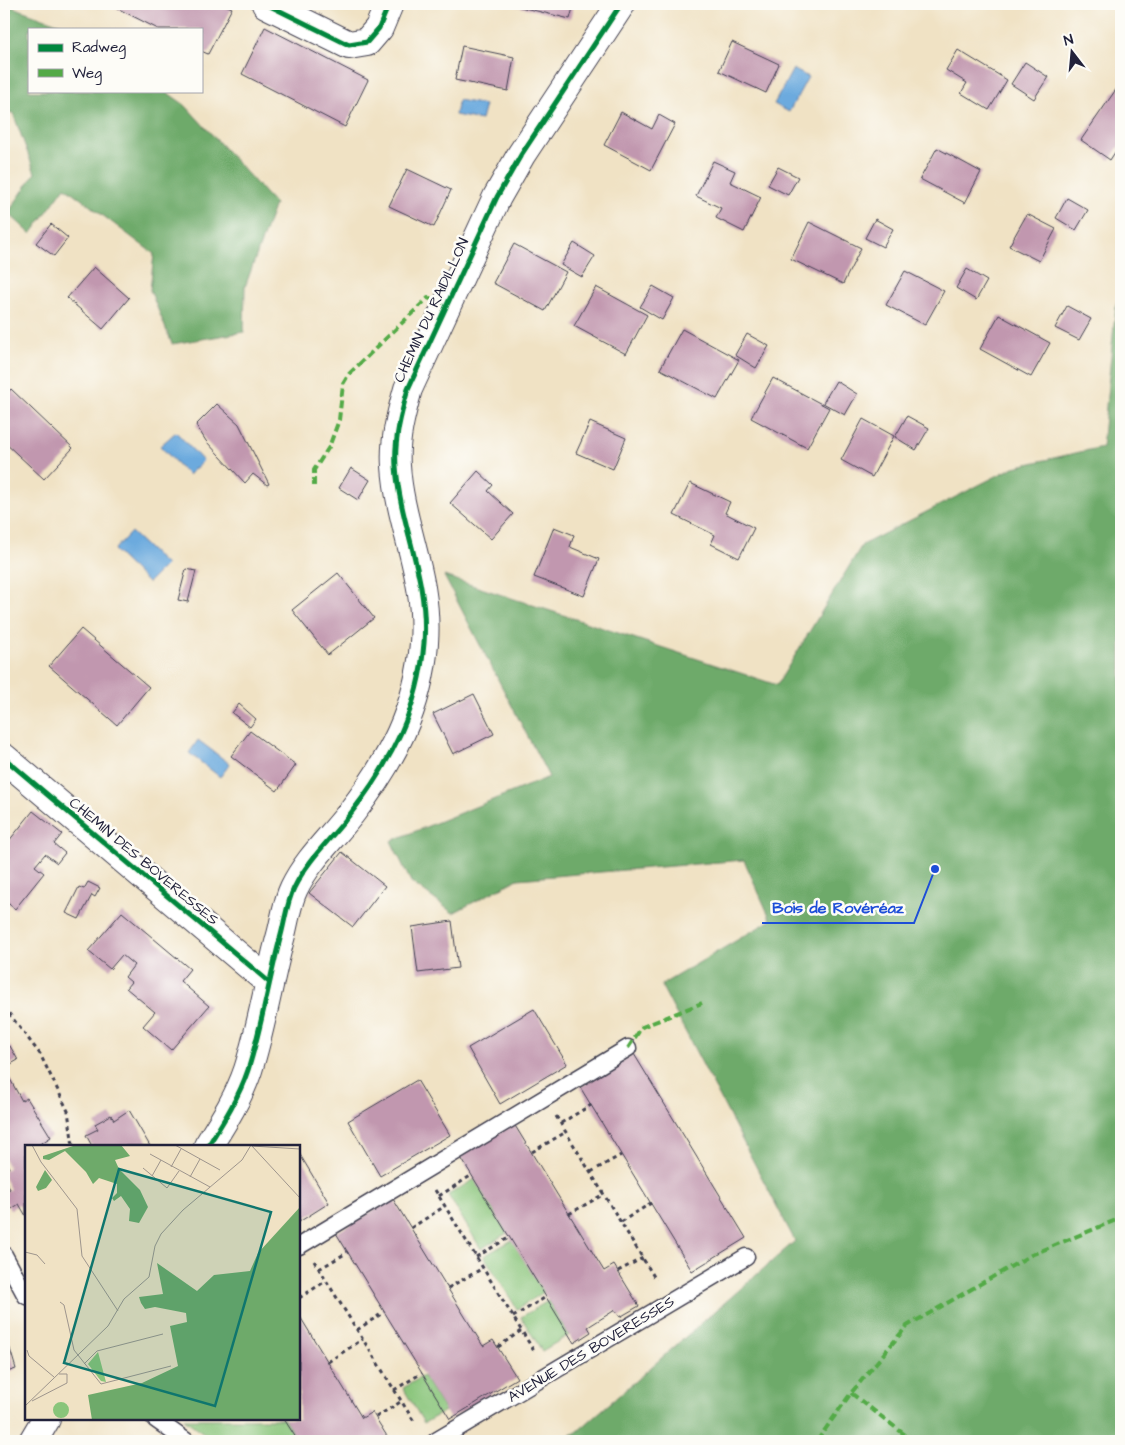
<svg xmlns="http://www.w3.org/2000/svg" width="1125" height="1445" font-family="'Architects Daughter',sans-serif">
	<rect width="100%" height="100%" fill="#fdfcf7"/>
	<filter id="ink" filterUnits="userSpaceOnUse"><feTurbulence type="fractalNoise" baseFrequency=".02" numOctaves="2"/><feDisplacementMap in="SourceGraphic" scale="10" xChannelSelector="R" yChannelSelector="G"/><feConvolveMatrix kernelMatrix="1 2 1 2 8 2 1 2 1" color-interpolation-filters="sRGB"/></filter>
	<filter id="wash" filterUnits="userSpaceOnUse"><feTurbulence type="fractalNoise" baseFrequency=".0096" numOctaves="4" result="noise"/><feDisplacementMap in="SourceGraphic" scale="20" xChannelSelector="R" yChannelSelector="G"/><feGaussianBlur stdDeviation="1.12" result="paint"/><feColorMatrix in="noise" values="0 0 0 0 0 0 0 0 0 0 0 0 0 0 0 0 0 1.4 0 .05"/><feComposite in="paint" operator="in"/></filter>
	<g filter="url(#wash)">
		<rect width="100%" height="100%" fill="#f0e2c4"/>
		<!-- green -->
		<path fill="#89c57a" stroke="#56745a" d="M475,1179L507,1233L481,1249L448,1195Z
			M512,1240L544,1292L517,1309L484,1256Z
			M548,1301L569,1335L542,1351L521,1317Z
			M423,1376L445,1411L424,1423L403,1388Z
			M184,1419H284L298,1441H215Z"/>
		<!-- forest -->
		<path fill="#6eaa6a" stroke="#486652" d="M4,4L74,29H29V91H165L185,105L275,204L245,287L244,332L172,344L150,290L154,254L65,187L31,234L8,213L35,173L13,113L4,112Z
			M1121,294V1441H559L577,1432L795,1241L661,985L771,920L744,860L518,879L453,913L411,882L391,841L549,777L444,576L777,685L862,545L1014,467L1102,447L1116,305Z"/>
		<!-- water -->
		<path fill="#6caade" stroke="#47668c" d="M793,69L808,77L789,112L774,104Z
			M458,100L485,105L481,120L455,115Z
			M176,432L203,461L188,475L160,446Z
			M131,532L166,565L148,583L114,550Z
			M198,740L230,764L220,777L189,753Z"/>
		<g id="blocks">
			<!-- building -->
			<path fill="#c197af" d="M109,4H223L232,8L208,54L201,51V29H158Z
				M508,4H574L570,19Z
				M265,27L368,80L345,127L242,74Z
				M732,42L779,64L766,93L719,71Z
				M462,46L514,57L508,91L455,80Z
				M958,50L1007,80L989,110L961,93L967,83L946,70Z
				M1025,62L1048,77L1034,99L1011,84Z
				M1117,88L1121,90V143L1110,160L1081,140Z
				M621,112L652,129L659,115L675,124L651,170L604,145Z
				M937,148L981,172L965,203L920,179Z
				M713,161L735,171L730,182L761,197L744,232L716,218L721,208L696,196Z
				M778,167L798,177L788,195L768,185Z
				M407,169L451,190L434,227L389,206Z
				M1067,198L1088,210L1076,230L1056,218Z
				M1027,214L1056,229L1039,261L1009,246Z
				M875,219L893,229L883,247L865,238Z
				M809,222L861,248L843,284L791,259Z
				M51,224L68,238L54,256L36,243Z
				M574,243L595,256L582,277L561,265Z
				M514,244L566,272L545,311L493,283Z
				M94,267L129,298L103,329L67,298Z
				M967,269L987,281L976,300L956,288Z
				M905,271L944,291L925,325L886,305Z
				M653,286L674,298L662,320L640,307Z
				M596,287L647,315L626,354L574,326Z
				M1067,306L1091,319L1079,340L1055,328Z
				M999,315L1050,343L1031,377L980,349Z
				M682,329L739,360L717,399L660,369Z
				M747,334L769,346L756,368L735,355Z
				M773,378L829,408L807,448L751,418Z
				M836,381L857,394L845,415L823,403Z
				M11,389L73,448L44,479L4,442V397Z
				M217,404L239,424L269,484L267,485L253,474L245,483L206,441L196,425Z
				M907,416L929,428L916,450L895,437Z
				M863,419L894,436L872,477L841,460Z
				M590,422L626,438L613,469L576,453Z
				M351,468L370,480L358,500L339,488Z
				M478,471L493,485L488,491L513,514L491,539L450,503Z
				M690,483L730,502L725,513L754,528L739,558L711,544L715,535L674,515Z
				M554,527L574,535L570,547L599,559L584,596L534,577Z
				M186,569L196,571L188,602L178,600Z
				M338,573L374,618L328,655L292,610Z
				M81,629L149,687L117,725L49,666Z
				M474,694L494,734L453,754L433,714Z
				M239,704L256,719L250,727L232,713Z
				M250,731L296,765L277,791L231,756Z
				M33,811L62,834L54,844L65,853L57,863L45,854L35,866L44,873L15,909L4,900V847Z
				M342,852L385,886L353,927L309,893Z
				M88,882L100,888L95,897L92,895L79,919L66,913L79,887L84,889Z
				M122,912L190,969L180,981L209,1006L171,1050L143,1026L155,1012L126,988L131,982L125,977L134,965L122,955L110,969L88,951Z
				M452,921L458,968L418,973L412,927Z
				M534,1009L567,1064L500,1104L468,1048Z
				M4,1042L7,1048L10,1046L18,1060L4,1068Z
				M634,1054L746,1238L692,1271L580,1087Z
				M4,1068L22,1101L27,1098L51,1137L37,1146H26V1216L19,1204L10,1210L4,1199V1193L10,1189L4,1178V1171L9,1168L4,1158Z
				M417,1080L450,1135L380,1176L348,1121Z
				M129,1110L150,1146H92L86,1135L98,1129L95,1124L111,1115L114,1120Z
				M514,1124L604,1271L614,1265L639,1306L620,1317L615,1310L588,1327L591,1332L574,1343L460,1156Z
				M299,1153L329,1203L299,1222Z
				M393,1199L483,1346L493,1340L517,1378L450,1419L336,1233Z
				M299,1315L362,1418L372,1412L390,1441H298L284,1419H299Z
				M4,1329L16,1369L4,1373Z"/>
		</g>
	</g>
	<g filter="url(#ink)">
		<use href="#blocks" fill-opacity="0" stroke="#413f50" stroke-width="1"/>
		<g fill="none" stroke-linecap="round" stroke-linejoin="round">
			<defs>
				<path id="service" d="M299,1246L628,1048
					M4,1255L26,1296
					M155,1419L186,1441
					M436,1441L746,1257"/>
				<path id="minor" d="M266,4L349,45L367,42L379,28L389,4
					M4,758L269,982
					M208,1146C223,1122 239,1097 248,1070C262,1026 269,979 281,935C285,920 287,902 294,888C308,859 332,838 351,813C391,762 419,708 424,643C429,577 400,527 396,466C394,440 401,414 408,389L497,197L521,155L621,4
					M33,1441L46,1419"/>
			</defs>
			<!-- service casing -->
			<use href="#service" stroke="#413f50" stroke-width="19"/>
			<!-- minor casing -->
			<use href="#minor" stroke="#413f50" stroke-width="30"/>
			<!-- path -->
			<path stroke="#413f50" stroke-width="3" stroke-dasharray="4 4" stroke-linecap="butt" d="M4,1007L40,1054L68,1111L73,1146
				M556,1116L656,1280
				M561,1123L591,1105
				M532,1152L566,1132
				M591,1172L621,1155
				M435,1190L534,1351
				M439,1196L472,1175
				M569,1214L604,1194
				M621,1222L651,1203
				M411,1228L445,1206
				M476,1257L510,1237
				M314,1261L415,1423
				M319,1269L348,1252
				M618,1271L643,1258
				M448,1288L483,1268
				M299,1298L326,1281
				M513,1317L546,1297
				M357,1330L384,1312
				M498,1347L522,1330
				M328,1362L363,1339
				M394,1390L422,1373
				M376,1417L402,1401"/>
			<!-- service -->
			<use href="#service" stroke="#fff" stroke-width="16"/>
			<!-- minor -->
			<use href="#minor" stroke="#fff" stroke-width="28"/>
			<!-- quiet -->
			<path stroke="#53aa46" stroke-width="4" stroke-dasharray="8 4" stroke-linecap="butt" d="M314,486V470L329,447L339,420L343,384L349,374L428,298L447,304
				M628,1048L642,1027L702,1003
				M851,1393L913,1441
				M817,1441L851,1393L907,1326L1031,1255L1121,1218"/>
			<defs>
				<path id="cycleway" d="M266,4L349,45L367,42L379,28L389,4
					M4,758L269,982
					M208,1146C223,1122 239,1097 248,1070C262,1026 269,979 281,935C285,920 287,902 294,888C308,859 332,838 351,813C391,762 419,708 424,643C429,577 400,527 396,466C394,440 401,414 408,389L497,197L521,155L621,4"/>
			</defs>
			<!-- cycleway casing -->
			<use href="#cycleway" stroke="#fdfcf7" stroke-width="8"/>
			<!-- cycleway -->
			<use href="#cycleway" stroke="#00873e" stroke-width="5"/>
		</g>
	</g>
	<g text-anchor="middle" stroke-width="5" stroke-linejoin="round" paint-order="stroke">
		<!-- street labels -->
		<g font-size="15" fill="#22223b" stroke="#fdfcf7">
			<text transform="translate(431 310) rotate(-65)" y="5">CHEMIN DU RAIDILLON</text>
			<text transform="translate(144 861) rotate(40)" y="5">CHEMIN DES BOVERESSES</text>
			<text transform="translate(591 1349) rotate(-31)" y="5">AVENUE DES BOVERESSES</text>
		</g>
	</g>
	<!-- overview -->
	<g transform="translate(25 1145)">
		<rect width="275" height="275" fill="#f0e2c4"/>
		<path d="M73,207L81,237L76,236L63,219ZM28 265a8 8 0 1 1 16 0a8 8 0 1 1-16 0Z" fill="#89c57a"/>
		<path d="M51,0H96L105,11L90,15L94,24L115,45L123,62L114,78L104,76L105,64L96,51L89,56L87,53L92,48V39L74,33L68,39L61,27L40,6L24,15L18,14V11ZM20,25L27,35L21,43L13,46L11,42ZM275,62V275H67L63,250L117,238L153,221L145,181L162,177L161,168L130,162L120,164L116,158L114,152L138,149L132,118L172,146L189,130L225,126L233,108Z" fill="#6eaa6a"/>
		<path fill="none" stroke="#9e958d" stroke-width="1" d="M7,0L16,17L52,64L57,111L93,166M150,0L195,25M226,0L275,53M227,1L275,4M125,9L185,42M146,22L156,4M118,23L142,43L154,26M127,31L136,15M165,32L175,14M0,107L12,110L20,119M35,157L39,160L49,205L76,239L146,221M2,205L4,211L29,232M59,219L72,206L138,189M7,256L42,238V229H34M0,261L83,181L99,154L124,132L130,101L136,89L158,65L217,15L226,0"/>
		<path fill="#0f766e" fill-opacity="0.15" stroke="#0f766e" stroke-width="2.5" d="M94,24L246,67L190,261L39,218Z"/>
		<rect width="275" height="275" fill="none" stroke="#22223b" stroke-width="2.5"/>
	</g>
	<!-- callouts -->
	<path fill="none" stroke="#1d4ed8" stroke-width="2" d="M935 869L914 923H762"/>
	<circle fill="#1d4ed8" stroke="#fdfcf7" stroke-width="2" cx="935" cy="869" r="5"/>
	<g font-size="16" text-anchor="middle" font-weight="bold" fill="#1d4ed8" stroke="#fdfcf7" stroke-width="5" stroke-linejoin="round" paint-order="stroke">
		<text x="838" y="913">Bois de Rovéréaz</text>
	</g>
	<!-- margin -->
	<rect width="1125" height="1445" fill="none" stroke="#fdfcf7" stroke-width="20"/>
	<!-- legend -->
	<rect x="28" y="28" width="175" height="65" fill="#fdfcf7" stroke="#a5a5ac"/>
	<rect x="38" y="44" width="25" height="8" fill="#00873e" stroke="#a5a5ac"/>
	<text x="72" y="52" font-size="15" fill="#22223b">Radweg</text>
	<rect x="38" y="69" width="25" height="8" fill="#53aa46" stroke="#a5a5ac"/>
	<text x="72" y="78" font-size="15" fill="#22223b">Weg</text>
	<!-- north arrow -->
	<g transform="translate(1072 52) rotate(344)" stroke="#fdfcf7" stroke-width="4" paint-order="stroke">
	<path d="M0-4L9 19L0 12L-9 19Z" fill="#22223b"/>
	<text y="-8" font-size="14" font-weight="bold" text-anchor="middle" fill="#22223b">N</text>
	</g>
</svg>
